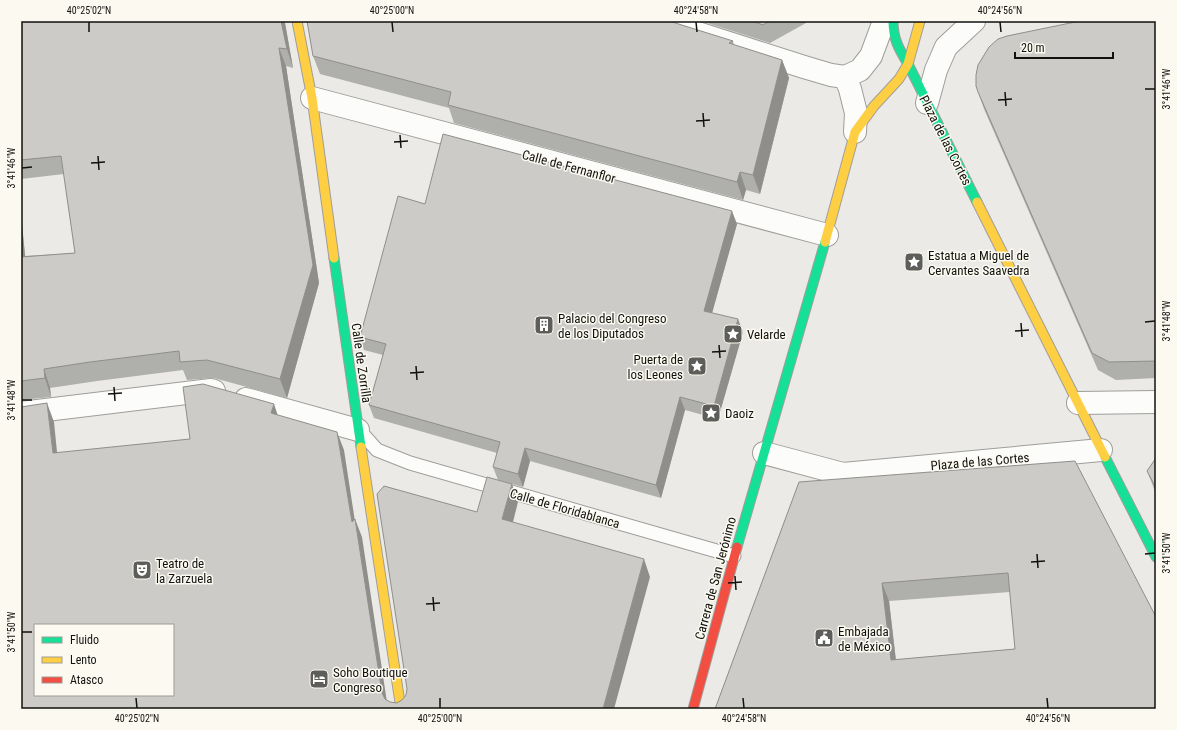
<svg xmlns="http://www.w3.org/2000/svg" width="1177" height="730" font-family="'Roboto Condensed',sans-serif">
	<rect width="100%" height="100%" fill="#ebeae6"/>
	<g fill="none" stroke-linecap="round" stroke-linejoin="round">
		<defs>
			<path id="lane" d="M360,431L377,450L410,463L734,556"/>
			<path id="street" d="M660,21L804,67L831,75L845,77
				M845,77L860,70L871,56L884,21
				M845,77L850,89L856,113L855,132
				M312,98L827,235
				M927,103L936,70L946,47L974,21
				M246,399L358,430
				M1078,403L1156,402
				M21,413L211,390L214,391
				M764,453L843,474L1101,450"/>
			<path id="fast" d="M893,21C893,39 899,49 908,64L977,202
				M334,258L361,447
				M1105,457L1156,557
				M737,547L825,242"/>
			<path id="slow" d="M297,21L312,98L334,258
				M977,202L1105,457
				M825,242L855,132L874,106L899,79L908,64L920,21
				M361,447L401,709"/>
			<path id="jam" d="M693,709L737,547"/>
		</defs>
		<!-- lane casing -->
		<use href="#lane" stroke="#9f9e9b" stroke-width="15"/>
		<!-- street casing -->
		<use href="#street" stroke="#9f9e9b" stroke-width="24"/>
		<!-- fast casing -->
		<use href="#fast" stroke="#9f9e9b" stroke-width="11"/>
		<!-- slow casing -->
		<use href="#slow" stroke="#9f9e9b" stroke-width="11"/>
		<!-- jam casing -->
		<use href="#jam" stroke="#9f9e9b" stroke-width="11"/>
		<!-- lane -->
		<use href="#lane" stroke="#fcfcfb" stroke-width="13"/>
		<!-- street -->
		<use href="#street" stroke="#fcfcfb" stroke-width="22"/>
		<!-- fast -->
		<use href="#fast" stroke="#16e098" stroke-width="9"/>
		<!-- slow -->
		<use href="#slow" stroke="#ffcf43" stroke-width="9"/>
		<!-- jam -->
		<use href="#jam" stroke="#f24e42" stroke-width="9"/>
	</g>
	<!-- wall -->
	<path fill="#afafab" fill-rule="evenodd" d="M21,21H285V23L293,68L286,66L319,283L287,398L214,378L187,380L183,370L97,381L50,388L51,397L21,400V214L25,256L75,253L64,174L21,179Z
		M701,21H807L806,23L770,43Z
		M1156,21V378L1116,380L1098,370L984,109L978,92Z
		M733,41L734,45L782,60L789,78L760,194L746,190L743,200L454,123L449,108L320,74L313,56Z
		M425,204L737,224L712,313L743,332L718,419L685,410L661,498L530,461L523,487L498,480L493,467L497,453L374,418L369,405L383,355L364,350L360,337Z
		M1156,458V494L1147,471Z
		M799,482L1156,617V709H715ZM1010,592L1015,649L896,660L889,601Z"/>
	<!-- shaded-wall -->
	<path fill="#8f8e8b" d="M281,21H285V23L293,68L287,49Z
		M279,48L286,66L319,283L287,398L280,379Z
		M782,60L789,78L760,194L753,175Z
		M740,172L746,190L743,200L737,182Z
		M732,211L737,224L709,324L704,311Z
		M21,214L27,275L21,258Z
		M738,319L743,332L718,419L714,406Z
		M44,369L50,388L51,397L45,378Z
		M680,397L685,410L661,498L656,485Z
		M47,403L54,422L59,472L53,453Z
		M274,404L280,422L271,413Z
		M337,432L344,450L358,541L352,522Z
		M525,448L530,461L523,487L518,474Z
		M512,484L518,502L509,538L502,519Z
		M355,519L362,537L388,709L382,693Z
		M644,559L650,577L614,709H603Z
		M882,583L889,601L898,679L891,660Z"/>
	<!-- building -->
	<path fill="#cccbc7" stroke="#8f8e8b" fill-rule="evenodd" d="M21,21H281L287,49L279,48L313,265L280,379L207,360L180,362L179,351L90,362L44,369L45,378L21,381V257L75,253L61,156L21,160Z
		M307,21H669L733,41L729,43L782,60L753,175L740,172L737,182L448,105L451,92L313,56Z
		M752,21H770L763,25Z
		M1080,21H1156V361L1109,362L1092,353L978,92L976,86V75L978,65L989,47L998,39L1007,36Z
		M443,134L732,211L704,311L738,319L714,406L680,397L656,485L525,448L518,474L493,467L500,442L369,405L386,344L360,337L398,196L425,204Z
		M203,384L274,404L271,413L337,432L352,522L355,519L382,693L385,699L390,702L397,703L402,700L406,695L407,689L377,494L384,486L477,512L487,477L512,484L502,519L644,559L603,709H21V407L47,403L53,453L190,439L183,387ZM35,625H173V695H35Z
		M1156,458V488L1147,471Z
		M1075,461L1156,617V709H715L799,482ZM1008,573L1015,649L891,660L882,583Z"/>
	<!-- ticks -->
	<path fill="none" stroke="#11110e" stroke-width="1.5" d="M89,22V32M392,22L393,32M696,22L697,32M1000,22L1001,32M1145,89H1155M1005,92L1006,106M998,100L1012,99M703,113L704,127M696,121L710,120M400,135L401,148M394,142L408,141M98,156L99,170M91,163L105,162M22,168L32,167M1145,322L1155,321M1021,323L1022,337M1015,331L1029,330M719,345L720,358M712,352L726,351M416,366L417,380M410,373L424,372M114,387L115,401M108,394L122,393M22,400H32M1037,554L1038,568M1145,554L1155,553M1031,562L1045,561M735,576L736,590M728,583L742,582M433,597L434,611M426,604L440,603M22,632H32M136,698L137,708M440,698V708M743,698L744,708M1047,698L1048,708"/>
	<!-- icons -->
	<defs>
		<symbol id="sight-square" viewBox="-11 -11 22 22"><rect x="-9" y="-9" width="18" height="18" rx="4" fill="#5d5d5a" stroke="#fbf9f0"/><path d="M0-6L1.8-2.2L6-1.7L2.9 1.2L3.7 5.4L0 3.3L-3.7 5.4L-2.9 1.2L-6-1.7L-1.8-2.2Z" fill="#fff"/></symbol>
		<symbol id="building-square" viewBox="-11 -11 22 22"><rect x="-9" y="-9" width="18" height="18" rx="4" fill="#5d5d5a" stroke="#fbf9f0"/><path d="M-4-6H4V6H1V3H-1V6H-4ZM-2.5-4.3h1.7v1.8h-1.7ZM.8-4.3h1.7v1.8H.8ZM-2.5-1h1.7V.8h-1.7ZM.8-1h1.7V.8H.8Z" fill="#fff"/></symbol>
		<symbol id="theatre-square" viewBox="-11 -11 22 22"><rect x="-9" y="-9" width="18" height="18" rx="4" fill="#5d5d5a" stroke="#fbf9f0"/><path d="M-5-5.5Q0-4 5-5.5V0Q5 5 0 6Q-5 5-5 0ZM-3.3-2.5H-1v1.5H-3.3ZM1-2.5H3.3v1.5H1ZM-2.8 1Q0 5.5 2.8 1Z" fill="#fff"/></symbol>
		<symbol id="civic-square" viewBox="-11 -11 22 22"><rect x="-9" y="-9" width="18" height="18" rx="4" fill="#5d5d5a" stroke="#fbf9f0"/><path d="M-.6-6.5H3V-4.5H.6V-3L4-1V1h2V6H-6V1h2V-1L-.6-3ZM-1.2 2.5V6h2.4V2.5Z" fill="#fff"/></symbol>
		<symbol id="hotel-square" viewBox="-11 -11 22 22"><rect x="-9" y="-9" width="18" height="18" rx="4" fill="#5d5d5a" stroke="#fbf9f0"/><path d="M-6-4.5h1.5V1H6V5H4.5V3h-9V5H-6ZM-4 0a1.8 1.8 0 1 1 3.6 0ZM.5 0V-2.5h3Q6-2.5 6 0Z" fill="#fff"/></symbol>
	</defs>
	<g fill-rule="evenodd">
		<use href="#sight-square" x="903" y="251" width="22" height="22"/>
		<use href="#building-square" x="533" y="314" width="22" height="22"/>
		<use href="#sight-square" x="722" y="323" width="22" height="22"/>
		<use href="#sight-square" x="686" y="355" width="22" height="22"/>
		<use href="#sight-square" x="700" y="402" width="22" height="22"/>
		<use href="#theatre-square" x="131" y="559" width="22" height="22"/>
		<use href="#civic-square" x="813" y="627" width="22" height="22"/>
		<use href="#hotel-square" x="308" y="668" width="22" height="22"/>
	</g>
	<g text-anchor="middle" stroke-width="3" stroke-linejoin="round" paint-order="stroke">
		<!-- street labels -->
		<g font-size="13" fill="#11110e" stroke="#fbf9f0">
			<text transform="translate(946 140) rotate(63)" y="5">Plaza de las Cortes</text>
			<text transform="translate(569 166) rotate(15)" y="5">Calle de Fernanflor</text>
			<text transform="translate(362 363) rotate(82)" y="5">Calle de Zorrilla</text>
			<text transform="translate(980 461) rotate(-5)" y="5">Plaza de las Cortes</text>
			<text transform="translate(565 508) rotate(16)" y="5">Calle de Floridablanca</text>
			<text transform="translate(715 578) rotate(-75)" y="5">Carrera de San Jerónimo</text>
		</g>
		<!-- poi labels -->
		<g font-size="13" fill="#11110e" stroke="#fbf9f0" text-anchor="start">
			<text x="928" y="260">Estatua a Miguel de<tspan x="928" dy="15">Cervantes Saavedra</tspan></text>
			<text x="558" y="323">Palacio del Congreso<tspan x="558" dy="15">de los Diputados</tspan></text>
			<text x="747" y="339">Velarde</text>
			<text x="683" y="364" text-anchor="end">Puerta de<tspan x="683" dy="15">los Leones</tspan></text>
			<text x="725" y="418">Daoiz</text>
			<text x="156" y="568">Teatro de<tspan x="156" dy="15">la Zarzuela</tspan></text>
			<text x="838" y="636">Embajada<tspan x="838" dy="15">de México</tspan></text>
			<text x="333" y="677">Soho Boutique<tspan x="333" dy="15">Congreso</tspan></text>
		</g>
	</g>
	<!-- border -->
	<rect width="1177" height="730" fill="none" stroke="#fbf9f0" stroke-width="44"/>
	<!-- legend -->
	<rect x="34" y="624" width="140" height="72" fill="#fbf9f0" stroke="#9d9c96"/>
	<rect x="42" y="637" width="20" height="6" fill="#16e098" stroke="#9d9c96"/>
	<text x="70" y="644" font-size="12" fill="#11110e">Fluido</text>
	<rect x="42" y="657" width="20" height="6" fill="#ffcf43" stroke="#9d9c96"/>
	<text x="70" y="664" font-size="12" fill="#11110e">Lento</text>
	<rect x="42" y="677" width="20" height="6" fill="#f24e42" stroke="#9d9c96"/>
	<text x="70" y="684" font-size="12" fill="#11110e">Atasco</text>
	<!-- scale -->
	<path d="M1015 52v6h98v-6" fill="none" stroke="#11110e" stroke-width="2"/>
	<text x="1021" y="52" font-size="12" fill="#11110e" stroke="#fbf9f0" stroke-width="3" paint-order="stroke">20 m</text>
	<rect x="22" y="22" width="1133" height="686" fill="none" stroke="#11110e" stroke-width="1.5"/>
	<g font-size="10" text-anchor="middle" fill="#11110e">
		<text x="89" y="14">40°25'02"N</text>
		<text x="392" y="14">40°25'00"N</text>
		<text x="696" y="14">40°24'58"N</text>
		<text x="1000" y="14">40°24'56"N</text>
		<text transform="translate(1166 89) rotate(-90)" y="4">3°41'46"W</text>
		<text transform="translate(11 168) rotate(-90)" y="4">3°41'46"W</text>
		<text transform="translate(1166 321) rotate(-90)" y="4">3°41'48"W</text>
		<text transform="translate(11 400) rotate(-90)" y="4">3°41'48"W</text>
		<text transform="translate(1166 553) rotate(-90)" y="4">3°41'50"W</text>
		<text transform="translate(11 632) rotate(-90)" y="4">3°41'50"W</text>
		<text x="137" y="722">40°25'02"N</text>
		<text x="440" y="722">40°25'00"N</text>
		<text x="744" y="722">40°24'58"N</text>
		<text x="1048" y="722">40°24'56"N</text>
	</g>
</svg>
